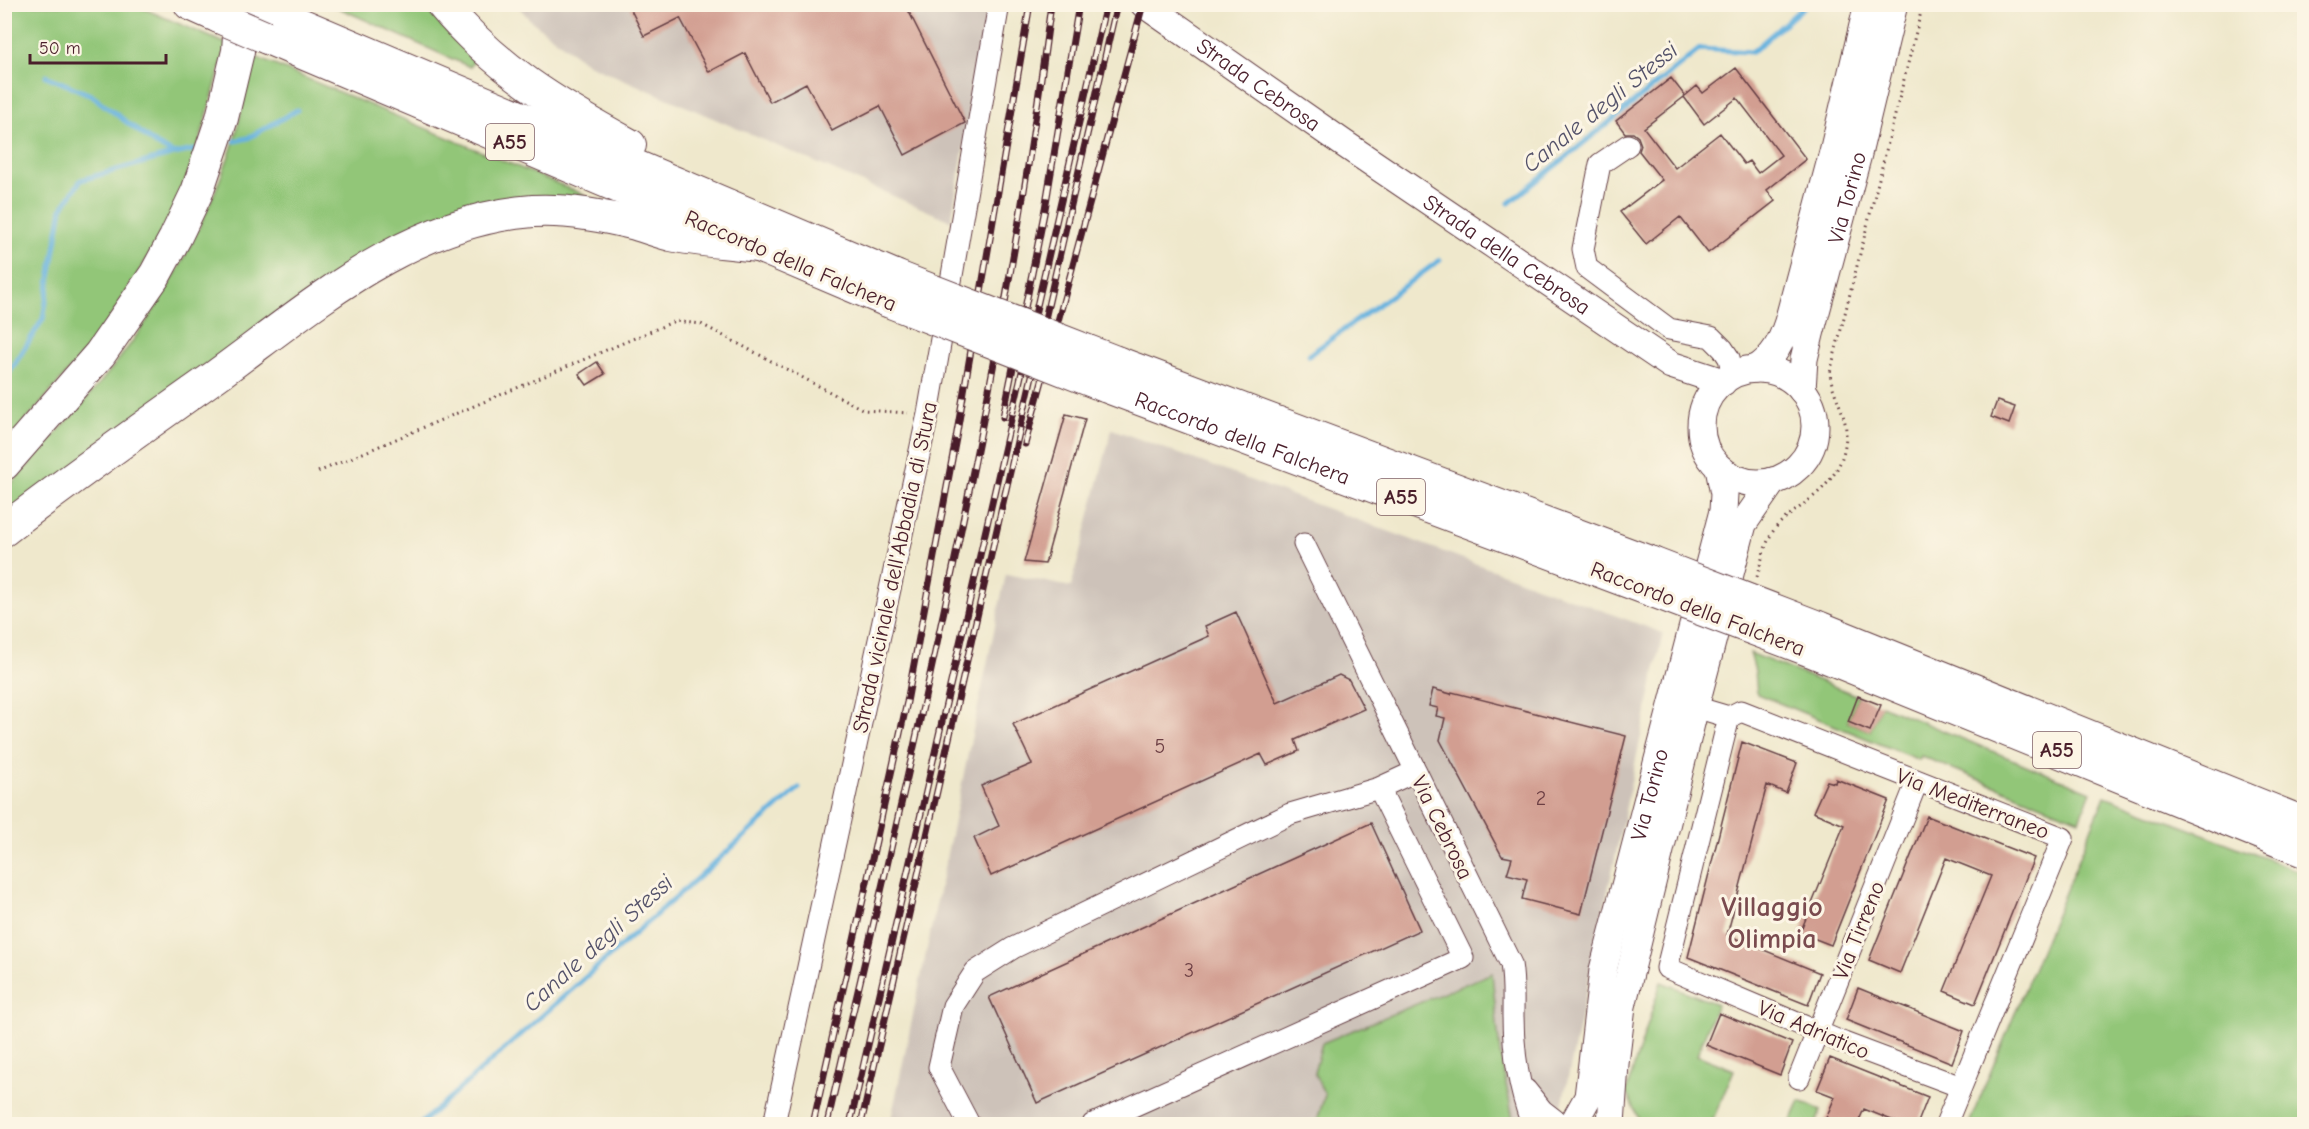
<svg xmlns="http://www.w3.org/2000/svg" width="2309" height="1129" font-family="'Comic Neue',sans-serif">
	<rect width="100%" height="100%" fill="#fcf5e5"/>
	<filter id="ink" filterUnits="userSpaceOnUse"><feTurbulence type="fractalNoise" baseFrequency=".0167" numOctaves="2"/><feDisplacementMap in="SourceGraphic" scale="12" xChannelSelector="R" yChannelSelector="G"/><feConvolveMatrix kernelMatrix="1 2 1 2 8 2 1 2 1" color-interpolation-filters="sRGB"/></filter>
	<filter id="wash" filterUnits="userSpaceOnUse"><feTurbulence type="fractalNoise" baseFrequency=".008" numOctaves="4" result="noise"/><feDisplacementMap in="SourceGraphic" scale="24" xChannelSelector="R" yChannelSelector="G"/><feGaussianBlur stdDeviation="1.35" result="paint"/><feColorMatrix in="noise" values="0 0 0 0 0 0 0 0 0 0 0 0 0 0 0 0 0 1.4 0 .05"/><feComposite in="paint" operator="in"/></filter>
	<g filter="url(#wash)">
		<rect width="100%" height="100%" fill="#efe8cc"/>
		<!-- industrial -->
		<path fill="#cdc2b9" d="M517,5H986L988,7L951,221L588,64L530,20Z
			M1112,429L1663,633L1558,1124H890L1006,574L1071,587Z"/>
		<!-- green -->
		<path fill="#92c678" stroke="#6e7252" stroke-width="1.5" d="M5,5H135L227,44L201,137L172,218L102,332L5,445Z
			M332,5H423L474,61L470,67Z
			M253,56L585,195L583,200L461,211L5,517V491C48,442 93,395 132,342C174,285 206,219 230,153C241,121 246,88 253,56Z
			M1750,653L1858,696L1848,722L1870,731L1881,705L2091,792L2079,820L1921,756L1919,760L1757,694L1755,671Z
			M2105,796L2304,873V1124H1969Z
			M1492,973L1500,1054L1514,1124H1316L1325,1095L1314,1073L1322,1043Z
			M1661,982L1717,1004L1697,1055L1734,1070L1711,1124H1641L1626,1092Z
			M1800,1101L1821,1110L1816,1124H1790Z"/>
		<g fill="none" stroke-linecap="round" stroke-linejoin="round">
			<!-- stream -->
			<path stroke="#66b2df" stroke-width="5" d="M46,76L91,95L154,143L174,154L194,150
				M235,141L248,138L297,110
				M1509,203L1700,49L1752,52L1807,4
				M1309,355L1440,260
				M4,381L43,319L62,208L81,180L174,154
				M420,1124L799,788"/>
		</g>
		<g id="blocks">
			<!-- building -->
			<path fill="#d29e91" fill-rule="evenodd" d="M628,4H905L965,123L905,155L880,106L832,131L806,83L770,102L745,53L709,72L680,18L644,36Z
				M1736,68L1806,159L1767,190L1775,201L1708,253L1680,217L1646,244L1620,212L1662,180L1639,151L1641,145L1638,137L1633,133H1625L1616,121L1671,78L1685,96L1697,86L1703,93ZM1684,97L1704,124L1737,98L1781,155L1758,173L1749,161L1744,164L1720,133L1675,168L1644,128Z
				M597,362L605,374L587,385L579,374Z
				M1997,401L2015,407L2009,424L1991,417Z
				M1066,414L1085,419L1045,564L1024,562Z
				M1236,612L1277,703L1339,675L1349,680L1364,709L1295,740L1299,751L1267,765L1261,754L991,876L974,838L999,826L981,786L1032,764L1013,724L1209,636L1205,626Z
				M1433,689L1451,694L1452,692L1626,736L1581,914L1522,899L1527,879L1507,874L1512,858L1502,856L1440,740L1445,718L1436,716L1438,708L1429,706Z
				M1858,696L1881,705L1870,731L1848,722Z
				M1742,742L1797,763L1786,793L1767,785L1727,935L1820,973L1808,1005L1688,957Z
				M1836,779L1889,800L1831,945L1800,933L1844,825L1813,812L1827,781L1835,783Z
				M1927,816L2034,858L1975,1004L1944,991L1991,876L1946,858L1900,973L1869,960Z
				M1371,823L1420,930L1037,1103L989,997Z
				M1858,988L1964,1031L1952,1063L1846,1020Z
				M1719,1013L1792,1043L1780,1075L1706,1045Z
				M1830,1058L1928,1097L1917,1125H1904L1864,1109L1857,1125H1823L1835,1097L1817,1090Z"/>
		</g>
	</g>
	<g filter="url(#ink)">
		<use href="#blocks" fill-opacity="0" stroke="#633d43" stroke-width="1.5"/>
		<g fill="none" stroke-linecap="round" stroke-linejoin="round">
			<defs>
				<path id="minor" d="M1628,145L1600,164L1583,249L1587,268L1669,329L1711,337L1723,349L1729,358L1733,375
					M1304,544L1511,964C1514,982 1513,997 1513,1015C1513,1053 1519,1089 1532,1124
					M1695,707L1729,717L1741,711L2063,838L1946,1124
					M1729,717L1667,968L1844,1043L1961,1087
					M1799,1078L1917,782
					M1526,1090L1542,1110L1560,1124
					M774,1124L928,414L999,4
					M969,1124L939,1067L953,1006L975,972L1013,948L1290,814L1379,788L1416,771
					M1093,1124L1463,958L1379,788"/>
				<g id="major">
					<path id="s1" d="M1144,4L1343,143L1671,365L1723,382"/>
					<path d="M1756,369C1774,357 1781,343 1788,322L1833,152L1868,4"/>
					<circle cx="1758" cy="426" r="57"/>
					<path id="s2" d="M1802,390L1804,359L1810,334L1857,158L1894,4"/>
					<path id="s3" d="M1574,1122L1588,1097L1603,970L1723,511L1724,494L1719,468"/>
					<path d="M1611,1124L1615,1064L1622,1006L1695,707L1743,524L1773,481"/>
				</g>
				<g id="highway">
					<path d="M190,4L219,17"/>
					<path d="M253,4L895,276"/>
					<path d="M442,4C496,69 557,105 630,145"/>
					<path d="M265,37L888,301"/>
					<path d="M1116,362L1652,563"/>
					<path id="s4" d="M1105,386L1645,588"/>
					<path d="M4,464L100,354L155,275L175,238L197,192L222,118L238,51L241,4"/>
					<path d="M4,530C74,476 145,426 217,375C313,305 409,220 533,211C567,209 604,216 636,224C648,228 659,232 671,235C699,241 728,242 756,246"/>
					<path d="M1818,627L2304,823"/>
					<path d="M1809,650L2304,851"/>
				</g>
			</defs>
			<!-- minor casing -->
			<use href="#minor" stroke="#633d43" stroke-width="23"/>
			<!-- major casing -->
			<use href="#major" stroke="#633d43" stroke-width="29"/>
			<!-- highway casing -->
			<use href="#highway" stroke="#633d43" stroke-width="34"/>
			<!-- path -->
			<path stroke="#633d43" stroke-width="3" stroke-dasharray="1.5 4.5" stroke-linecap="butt" d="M318,472L675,321L701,324L864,410L908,413
				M1757,577C1762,560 1765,540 1777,526C1785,517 1796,511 1805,503C1829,486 1845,465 1846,435C1847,413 1832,395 1830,373L1923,4"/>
			<!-- minor -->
			<use href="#minor" stroke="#fff" stroke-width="21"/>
			<!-- major -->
			<use href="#major" stroke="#fff" stroke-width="27"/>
			<!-- highway -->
			<use href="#highway" stroke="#fff" stroke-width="32"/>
			<defs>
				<path id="rail" d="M1003,417L1045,209L1079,4
					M1025,444L1143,4
					M813,1124L907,702L956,438L1030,4
					M827,1124C913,753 1003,383 1051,4
					M850,1124L1106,4
					M861,1124L1117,4"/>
			</defs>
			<!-- rail casing -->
			<use href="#rail" stroke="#4a1f2b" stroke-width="7"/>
			<!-- rail -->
			<use href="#rail" stroke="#fcf5e5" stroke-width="4.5" stroke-dasharray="14" stroke-linecap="butt"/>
			<defs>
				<path id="highway-bridge" d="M219,17L265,37
					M895,276L1116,362
					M888,301L1105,386
					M1652,563L1818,627
					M1645,588L1809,650"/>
			</defs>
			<!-- highway-bridge casing -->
			<use href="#highway-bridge" stroke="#633d43" stroke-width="34" stroke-linecap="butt"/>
			<!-- highway-bridge -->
			<use href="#highway-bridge" stroke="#fff" stroke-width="32"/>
		</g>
	</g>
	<g text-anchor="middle" stroke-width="6" stroke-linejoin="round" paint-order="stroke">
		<!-- number labels -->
		<g font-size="20" fill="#6c3f44">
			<text x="1160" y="753">5</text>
			<text x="1541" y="805">2</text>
			<text x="1189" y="977">3</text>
		</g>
		<!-- shield labels -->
		<g fill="#fcf5e5" stroke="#7f5f63" stroke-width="1.5">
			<rect x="486" y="124" width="48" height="36" rx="4.5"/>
			<rect x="1377" y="479" width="48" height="36" rx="4.5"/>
			<rect x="2033" y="732" width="48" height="36" rx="4.5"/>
		</g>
		<g font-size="21" font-weight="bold" fill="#4a1f2b">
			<text x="510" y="149">A55</text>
			<text x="1401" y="504">A55</text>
			<text x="2057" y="757">A55</text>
		</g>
		<!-- street labels -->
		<g font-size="22" fill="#4a1f2b" stroke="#fcf5e5">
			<text dy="8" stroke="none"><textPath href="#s1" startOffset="140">Strada Cebrosa</textPath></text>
			<text dy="8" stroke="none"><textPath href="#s2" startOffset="198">Via Torino</textPath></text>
			<text dy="8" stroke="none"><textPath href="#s1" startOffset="441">Strada della Cebrosa</textPath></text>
			<text transform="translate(791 260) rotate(23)" y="8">Raccordo della Falchera</text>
			<text dy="8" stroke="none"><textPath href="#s4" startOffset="147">Raccordo della Falchera</textPath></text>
			<text transform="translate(894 567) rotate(-78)" y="8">Strada vicinale dell'Abbadia di Stura</text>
			<text transform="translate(1698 608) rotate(21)" y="8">Raccordo della Falchera</text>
			<text dy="8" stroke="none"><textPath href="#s3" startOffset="338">Via Torino</textPath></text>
			<text transform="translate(1973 803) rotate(21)" y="8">Via Mediterraneo</text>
			<text transform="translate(1443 827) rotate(64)" y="8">Via Cebrosa</text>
			<text transform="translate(1858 930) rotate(-68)" y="8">Via Tirreno</text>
			<text transform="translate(1814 1029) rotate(23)" y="8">Via Adriatico</text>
		</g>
		<!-- water labels -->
		<g font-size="24" font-style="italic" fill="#54526a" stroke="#fcf5e5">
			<text transform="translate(1600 107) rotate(-39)" y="8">Canale degli Stessi</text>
			<text transform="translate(598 943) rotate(-42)" y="8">Canale degli Stessi</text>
		</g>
		<!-- district labels -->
		<g font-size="28" font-weight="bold" fill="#7a4b4f" stroke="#fcf5e5">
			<text x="1772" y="916">Villaggio<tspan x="1772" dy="32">Olimpia</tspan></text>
		</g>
	</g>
	<!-- margin -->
	<rect width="2309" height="1129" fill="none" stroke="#fcf5e5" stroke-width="24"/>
	<!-- scale -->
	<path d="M30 54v9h136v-9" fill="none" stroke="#4a1f2b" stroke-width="3"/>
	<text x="39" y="54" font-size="18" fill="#4a1f2b" stroke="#fcf5e5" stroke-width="4.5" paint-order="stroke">50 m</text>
</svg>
